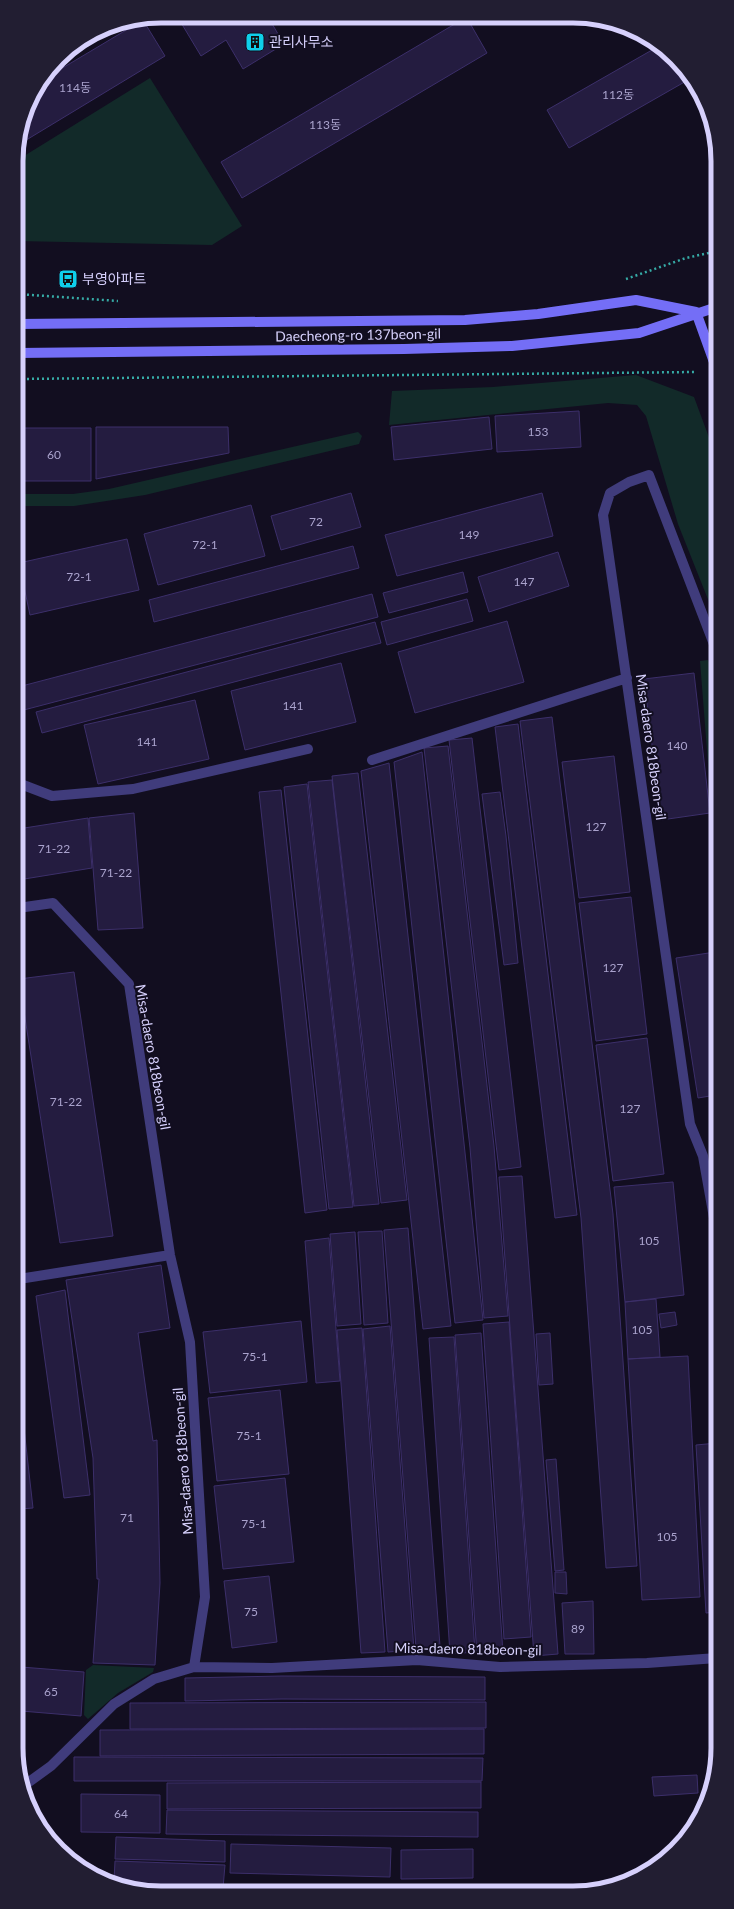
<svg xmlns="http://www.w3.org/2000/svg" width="734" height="1909" font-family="Lato,'Noto Sans KR',sans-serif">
	<rect width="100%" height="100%" fill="#120e20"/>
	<!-- green -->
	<path fill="#122a29" d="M150,78L242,226L212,245L17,241L16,161Z
		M636,375L694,397L714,451L715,617L678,524L646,416L637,405L608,403L389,425L392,391L493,387Z
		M358,432L362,436L359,444L145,495L74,506H17V494H73L109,489Z
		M708,660L715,676V853L700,661Z
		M93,1665L154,1668L153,1672L118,1693L88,1719L84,1715L86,1670Z"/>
	<!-- building -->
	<path fill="#241c40" stroke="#3c2f6a" d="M177,16L268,17L284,44L243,69L226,40L201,56Z
		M465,18H467L487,53L242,198L221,162Z
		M143,20L165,56L18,145L31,97L44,79Z
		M659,46L675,58L688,80L569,148L547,110Z
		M579,411L581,447L497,452L495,416Z
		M489,417L492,449L394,460L391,427Z
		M96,427H228L229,453L96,479Z
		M17,428H91V481H17Z
		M351,493L361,527L281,550L271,516Z
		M542,493L553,536L397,576L385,535Z
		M251,505L265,556L158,585L144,534Z
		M127,539L139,590L30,615L19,563Z
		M353,546L359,568L154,622L149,600Z
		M558,552L569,586L489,612L478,577Z
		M463,572L468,592L389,613L383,593Z
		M372,594L378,617L20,711L18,687Z
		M467,599L473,621L387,645L381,622Z
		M507,621L524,682L415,713L398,652Z
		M375,622L381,643L42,733L36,712Z
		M341,663L356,722L245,750L231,691Z
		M694,673L710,813L661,820L644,679Z
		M195,700L209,759L98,784L84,725Z
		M552,717L613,1214L637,1566L606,1568L581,1218L520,721Z
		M518,724L577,1215L555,1218L495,727Z
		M472,738L521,1167L499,1170L449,740Z
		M448,746L494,1146L508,1316L484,1318L470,1148L424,748Z
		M422,752L483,1320L455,1323L394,762Z
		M614,756L630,892L579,898L562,762Z
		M389,763L451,1326L423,1329L361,771Z
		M358,773L407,1200L381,1203L332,776Z
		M332,780L379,1204L354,1206L308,782Z
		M307,784L353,1207L329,1209L284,787Z
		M281,790L327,1210L305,1213L259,792Z
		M500,792L506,836L518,963L504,965L482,794Z
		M134,813L143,928L98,930L89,818Z
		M88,818L92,868L18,880V829Z
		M631,897L647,1034L596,1041L579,903Z
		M715,952L716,1095L698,1098L676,958Z
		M74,972L113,1236L60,1243L19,979Z
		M647,1038L664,1174L613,1181L596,1045Z
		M522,1176L558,1654L534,1656L499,1177Z
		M673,1182L684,1295L625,1302L614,1187Z
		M408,1228L440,1646L416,1648L384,1230Z
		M382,1231L388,1323L364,1325L358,1232Z
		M355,1232L361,1324L337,1326L330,1234Z
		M329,1238L340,1381L316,1383L305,1241Z
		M161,1265L170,1328L138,1333L153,1441L157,1440L160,1583L155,1665L93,1663L99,1579H97L93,1458L66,1280Z
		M65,1290L90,1495L64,1498L36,1296Z
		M656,1299L660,1357L628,1359L625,1302Z
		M675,1312L677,1325L661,1328L659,1314Z
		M301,1321L307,1382L210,1393L203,1332Z
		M509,1322L531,1637L504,1639L483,1324Z
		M390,1326L414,1650L388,1652L363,1329Z
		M362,1328L385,1652L361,1653L337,1330Z
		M481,1333L503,1653L477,1655L455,1335Z
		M550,1333L553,1384L539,1385L536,1334Z
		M454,1337L475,1652L450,1654L429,1338Z
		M688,1356L700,1597L642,1600L628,1359Z
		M280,1390L289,1474L217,1481L208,1398Z
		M20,1393L33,1508L20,1509Z
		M717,1443V1612L706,1613L696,1445Z
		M556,1459L564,1570L555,1571L546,1460Z
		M285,1478L294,1562L223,1569L214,1486Z
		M555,1572H566L567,1594L555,1593Z
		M269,1576L277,1642L232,1648L224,1581Z
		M593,1601L594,1654H565L562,1603Z
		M21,1667L84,1672L81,1716L21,1711Z
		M282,1676L485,1677V1700L282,1699L185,1701V1678Z
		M486,1702V1728L130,1729V1703Z
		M484,1729V1754L100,1756V1730Z
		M74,1757L483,1758L482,1781H74Z
		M697,1775L698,1793L654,1796L652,1777Z
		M481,1782V1808L167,1809V1783Z
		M81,1794L160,1795V1833L81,1832Z
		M167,1810L478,1812V1837L166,1834Z
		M34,1817L42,1818L41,1828L35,1821Z
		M116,1837L225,1841V1862L115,1859Z
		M231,1844L391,1848L390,1877L230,1873Z
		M473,1849V1878L401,1879V1850Z
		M115,1861L225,1865L223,1888L121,1885L114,1881Z
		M398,1888H449L398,1889Z
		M145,1889L180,1890H145Z"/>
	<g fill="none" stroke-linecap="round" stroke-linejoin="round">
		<!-- path -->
		<path stroke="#36aba6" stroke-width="2.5" stroke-dasharray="2 3" stroke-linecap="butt" d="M626,279L686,258L713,252
			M17,294L118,301
			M17,379L696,372"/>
		<!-- lane -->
		<path stroke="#403c7c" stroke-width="10" d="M715,647L649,475L629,482L610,493L603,515L690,1124L703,1156L716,1229
			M372,760L627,678
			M18,783L52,796L133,789L308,749
			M18,908L53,903L129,984L170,1255L190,1342L205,1597L194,1667
			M19,1279L170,1255
			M22,1787L51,1766L114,1704L154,1679L194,1667L272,1668L417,1660L500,1667L647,1663L717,1658"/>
		<!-- secondary -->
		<path stroke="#746ef6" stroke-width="10" d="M696,312L714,362
			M17,324L465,320L538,314L636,300L696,312
			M17,353L404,349L512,346L639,333L714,308"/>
	</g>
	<!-- icons -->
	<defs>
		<symbol id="building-square" viewBox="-11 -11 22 22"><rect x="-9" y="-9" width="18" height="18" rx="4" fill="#0fcfea" stroke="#120e20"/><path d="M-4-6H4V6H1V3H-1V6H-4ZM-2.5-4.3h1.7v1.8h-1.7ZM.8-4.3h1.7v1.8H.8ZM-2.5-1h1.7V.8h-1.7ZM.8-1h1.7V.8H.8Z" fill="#111"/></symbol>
		<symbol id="bus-square" viewBox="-11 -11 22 22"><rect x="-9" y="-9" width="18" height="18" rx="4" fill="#0fcfea" stroke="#120e20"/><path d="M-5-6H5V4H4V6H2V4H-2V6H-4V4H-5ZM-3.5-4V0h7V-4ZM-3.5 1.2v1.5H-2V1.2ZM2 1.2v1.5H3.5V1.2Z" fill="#111"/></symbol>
	</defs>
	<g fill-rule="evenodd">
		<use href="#building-square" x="244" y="31" width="22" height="22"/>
		<use href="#bus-square" x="57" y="268" width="22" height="22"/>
	</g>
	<g text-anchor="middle" stroke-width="4" stroke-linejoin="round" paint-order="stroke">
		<!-- number labels -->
		<g font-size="12" fill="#aaa3cd">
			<text x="75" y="92">114동</text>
			<text x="618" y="99">112동</text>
			<text x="325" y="129">113동</text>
			<text x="538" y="436">153</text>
			<text x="54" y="459">60</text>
			<text x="316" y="526">72</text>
			<text x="469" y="539">149</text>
			<text x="205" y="549">72-1</text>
			<text x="79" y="581">72-1</text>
			<text x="524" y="586">147</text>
			<text x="293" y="710">141</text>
			<text x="147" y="746">141</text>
			<text x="677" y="750">140</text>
			<text x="596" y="831">127</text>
			<text x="54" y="853">71-22</text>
			<text x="116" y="877">71-22</text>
			<text x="613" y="972">127</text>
			<text x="66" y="1106">71-22</text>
			<text x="630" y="1113">127</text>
			<text x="649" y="1245">105</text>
			<text x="642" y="1334">105</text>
			<text x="255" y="1361">75-1</text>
			<text x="249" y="1440">75-1</text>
			<text x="127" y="1522">71</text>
			<text x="254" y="1528">75-1</text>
			<text x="667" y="1541">105</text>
			<text x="251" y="1616">75</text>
			<text x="578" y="1633">89</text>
			<text x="51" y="1696">65</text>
			<text x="121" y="1818">64</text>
		</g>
		<!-- poi labels -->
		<g font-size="14" fill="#d6d0fc" stroke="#120e20" text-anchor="start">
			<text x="269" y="47">관리사무소</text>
			<text x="82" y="284">부영아파트</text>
		</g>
		<!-- street labels -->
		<g font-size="14" fill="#d6d0fc" stroke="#120e20">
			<text transform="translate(358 335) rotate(-1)" y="5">Daecheong-ro 137beon-gil</text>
			<text transform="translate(651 747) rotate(82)" y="5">Misa-daero 818beon-gil</text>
			<text transform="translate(153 1057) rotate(80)" y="5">Misa-daero 818beon-gil</text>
			<text transform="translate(183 1461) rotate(-94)" y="5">Misa-daero 818beon-gil</text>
			<text transform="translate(468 1649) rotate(1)" y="5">Misa-daero 818beon-gil</text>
		</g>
	</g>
	<!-- crop -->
	<path d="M0 0H734V1909H0ZM161 23H573A138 138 0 0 1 711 161V1748A138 138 0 0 1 573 1886H161A138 138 0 0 1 23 1748V161A138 138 0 0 1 161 23Z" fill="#221e32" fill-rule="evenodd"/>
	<path fill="none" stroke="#d6d0fc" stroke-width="5" d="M161 23H573A138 138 0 0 1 711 161V1748A138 138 0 0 1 573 1886H161A138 138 0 0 1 23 1748V161A138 138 0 0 1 161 23Z"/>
</svg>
